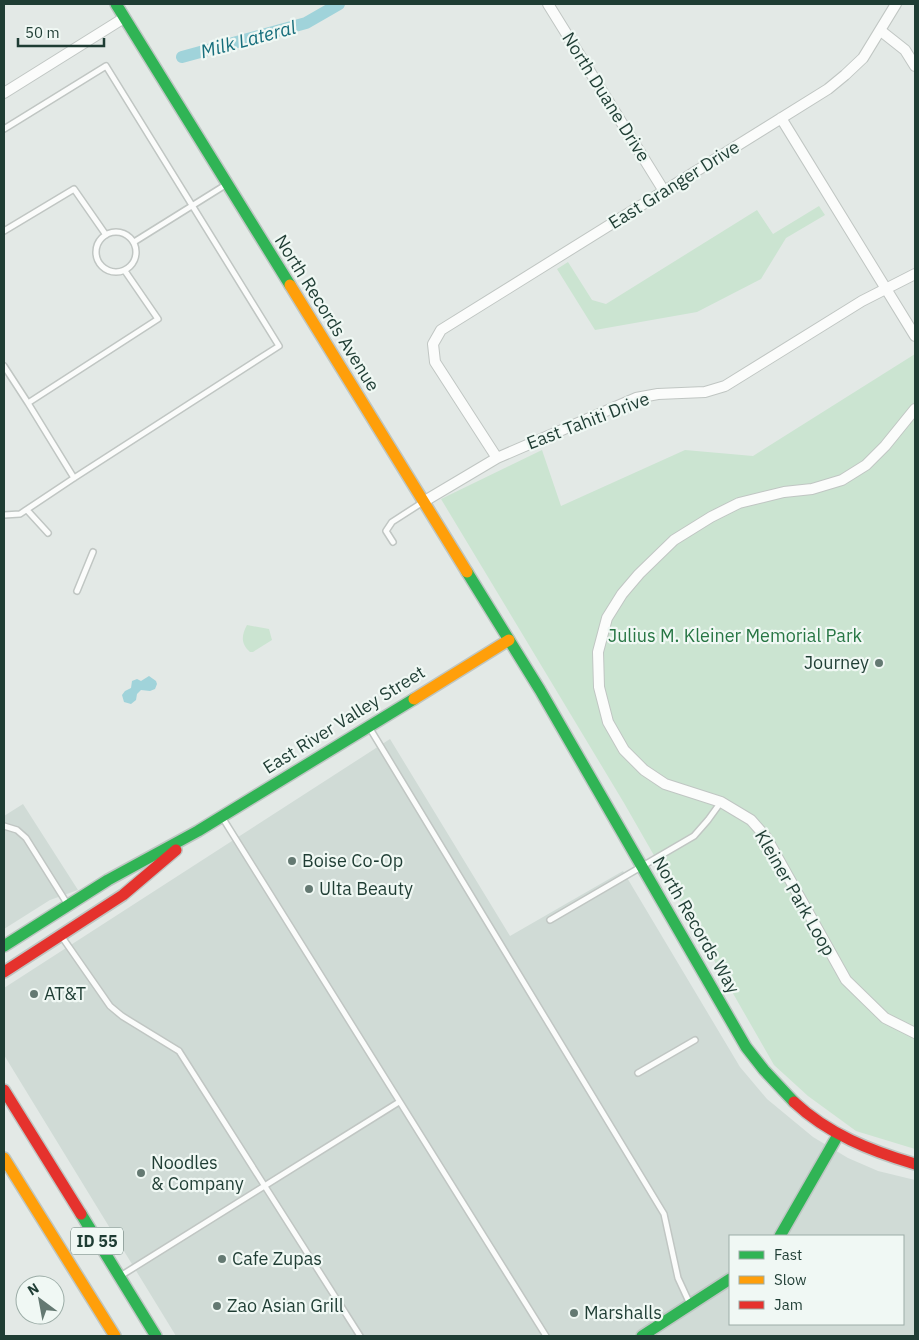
<svg xmlns="http://www.w3.org/2000/svg" width="919" height="1340" font-family="'IBM Plex Sans',sans-serif">
	<rect width="100%" height="100%" fill="#e3e9e6"/>
	<!-- built -->
	<path fill="#d0dbd6" fill-rule="evenodd" d="M390,739L510,936L623,871L740,1067L767,1099L813,1137L848,1158L878,1171L915,1180V1336H176L4,1055V988ZM730,1236H903V1324H730Z
		M23,804L78,890L50,900L4,929V816Z"/>
	<!-- green -->
	<path fill="#cbe4d1" d="M819,206L825,215L786,238L761,279L697,312L595,330L557,269L568,262L592,300L606,304L757,210L773,234Z
		M915,354V1149L856,1131L808,1096L774,1065L624,803L441,499L542,450L561,506L685,450L753,456Z
		M247,625L269,629L272,640L253,652H250C241,644 241,636 247,625Z"/>
	<!-- water -->
	<path fill="#a0d3da" d="M149,676L156,681L157,684L155,689L150,691L141,690L137,694L136,700L131,704L124,702L122,695L125,691L131,688L132,681L137,679L141,681Z"/>
	<g fill="none" stroke-linecap="round" stroke-linejoin="round">
		<!-- canal -->
		<path stroke="#a0d3da" stroke-width="12" d="M182,57L306,23L339,4"/>
		<defs>
			<path id="lane" d="M4,129L106,66L279,346L74,478L20,514L4,515
				M4,231L74,189L106,235
				M96 252a20 20 0 1 1 40 0a20 20 0 1 1-40 0Z
				M134,242L227,184
				M4,366L28,403L158,319L125,271
				M28,403L74,478
				M27,510L48,533
				M393,542L386,531L392,522L423,502
				M77,591L93,552
				M369,727L664,1214L678,1278L690,1304
				M222,817L546,1336
				M4,826L17,830L26,838L68,905
				M550,920L694,836L708,820L721,802
				M62,937L110,1006L122,1016L179,1051L360,1336
				M638,1073L695,1040
				M122,1275L399,1102"/>
			<path id="street" d="M548,4L664,191
				M881,31L905,50L915,66
				M4,93L124,18
				M781,118L915,336
				M915,409L885,446L866,465L842,480L812,489L784,492L739,503L711,517L674,540L639,574L622,594L607,618L598,652L599,687L608,722L624,750L644,770L665,784L721,802L751,820L766,837L846,980L885,1018L915,1033
				M497,458L435,362L433,344L441,330L828,89L845,75L863,58L896,4
				M423,502L497,458L636,398L658,394L705,392L725,386L862,301L915,274"/>
			<path id="fast" d="M116,4L290,285
				M467,572L540,690L746,1047L764,1070L794,1102
				M4,946L108,880L198,831L414,699
				M81,1214L156,1336
				M780,1236L838,1135
				M642,1336L730,1279"/>
			<path id="slow" d="M290,285L467,572
				M414,699L509,640
				M4,1158L115,1336"/>
			<path id="jam" d="M4,972L123,895L176,850
				M4,1090L81,1214
				M794,1102C828,1134 871,1151 915,1164"/>
		</defs>
		<!-- lane casing -->
		<use href="#lane" stroke="#c0c6c3" stroke-width="8"/>
		<!-- street casing -->
		<use href="#street" stroke="#c0c6c3" stroke-width="12"/>
		<!-- fast casing -->
		<use href="#fast" stroke="#bec6c3" stroke-width="14"/>
		<!-- slow casing -->
		<use href="#slow" stroke="#bec6c3" stroke-width="14"/>
		<!-- jam casing -->
		<use href="#jam" stroke="#bec6c3" stroke-width="14"/>
		<!-- lane -->
		<use href="#lane" stroke="#fbfcfb" stroke-width="5"/>
		<!-- street -->
		<use href="#street" stroke="#fbfcfb" stroke-width="10"/>
		<!-- fast -->
		<use href="#fast" stroke="#30b455" stroke-width="11"/>
		<!-- slow -->
		<use href="#slow" stroke="#ff9f0a" stroke-width="11"/>
		<!-- jam -->
		<use href="#jam" stroke="#e5322d" stroke-width="11"/>
	</g>
	<!-- markers -->
	<g fill="#647972" stroke="#f0f8f4" stroke-width="2">
		<circle cx="879" cy="663" r="5"/>
		<circle cx="292" cy="861" r="5"/>
		<circle cx="309" cy="889" r="5"/>
		<circle cx="34" cy="994" r="5"/>
		<circle cx="141" cy="1173" r="5"/>
		<circle cx="222" cy="1259" r="5"/>
		<circle cx="217" cy="1306" r="5"/>
		<circle cx="574" cy="1313" r="5"/>
	</g>
	<g text-anchor="middle" stroke-width="4.5" stroke-linejoin="round" paint-order="stroke">
		<!-- shield labels -->
		<rect fill="#f0f8f4" stroke="#5e756e" stroke-width="1" x="71" y="1227.5" width="52" height="27" rx="4"/>
		<g font-size="16" font-weight="bold" fill="#1f3d34">
			<text x="97" y="1247">ID 55</text>
		</g>
		<!-- street labels -->
		<g font-size="18" fill="#1f3d34" stroke="#f0f8f4">
			<text transform="translate(606 97) rotate(58)" y="6">North Duane Drive</text>
			<text transform="translate(674 185) rotate(-32)" y="6">East Granger Drive</text>
			<text transform="translate(327 313) rotate(58)" y="6">North Records Avenue</text>
			<text transform="translate(588 421) rotate(-21)" y="6">East Tahiti Drive</text>
			<text transform="translate(344 720) rotate(-32)" y="6">East River Valley Street</text>
			<text transform="translate(795 893) rotate(60)" y="6">Kleiner Park Loop</text>
			<text transform="translate(696 925) rotate(60)" y="6">North Records Way</text>
		</g>
		<!-- park labels -->
		<g font-size="18" fill="#277644" stroke="#f0f8f4">
			<text x="735" y="642">Julius M. Kleiner Memorial Park</text>
		</g>
		<!-- poi labels -->
		<g font-size="18" fill="#1f3d34" stroke="#f0f8f4" text-anchor="start">
			<text x="869" y="669" text-anchor="end">Journey</text>
			<text x="302" y="867">Boise Co-Op</text>
			<text x="319" y="895">Ulta Beauty</text>
			<text x="44" y="1000">AT&amp;T</text>
			<text x="151" y="1169">Noodles<tspan x="151" dy="21">&amp; Company</tspan></text>
			<text x="232" y="1265">Cafe Zupas</text>
			<text x="227" y="1312">Zao Asian Grill</text>
			<text x="584" y="1319">Marshalls</text>
		</g>
		<!-- water labels -->
		<g font-size="19" font-style="italic" fill="#166e7c" stroke="#f0f8f4">
			<text transform="translate(248 39) rotate(-15)" y="7">Milk Lateral</text>
		</g>
	</g>
	<!-- border -->
	<rect width="919" height="1340" fill="none" stroke="#1f3d34" stroke-width="10"/>
	<!-- legend -->
	<rect x="729" y="1235" width="175" height="90" fill="#f0f8f4" stroke="#9cada7"/>
	<rect x="739" y="1251" width="25" height="8" fill="#30b455" stroke="#9cada7"/>
	<text x="774" y="1260" font-size="15" fill="#1f3d34">Fast</text>
	<rect x="739" y="1276" width="25" height="8" fill="#ff9f0a" stroke="#9cada7"/>
	<text x="774" y="1285" font-size="15" fill="#1f3d34">Slow</text>
	<rect x="739" y="1301" width="25" height="8" fill="#e5322d" stroke="#9cada7"/>
	<text x="774" y="1310" font-size="15" fill="#1f3d34">Jam</text>
	<!-- north arrow -->
	<g transform="translate(40 1300) rotate(328)"><circle r="24" fill="#f0f8f4" stroke="#9cada7"/>
	<path d="M0-4L9 19L0 12L-9 19Z" fill="#647972"/>
	<text y="-8" font-size="14" font-weight="bold" text-anchor="middle" fill="#1f3d34">N</text>
	</g>
	<!-- scale -->
	<path d="M18 38v8h86v-8" fill="none" stroke="#1f3d34" stroke-width="2.5"/>
	<text x="25" y="38" font-size="15" fill="#1f3d34" stroke="#f0f8f4" stroke-width="4" paint-order="stroke">50 m</text>
</svg>
